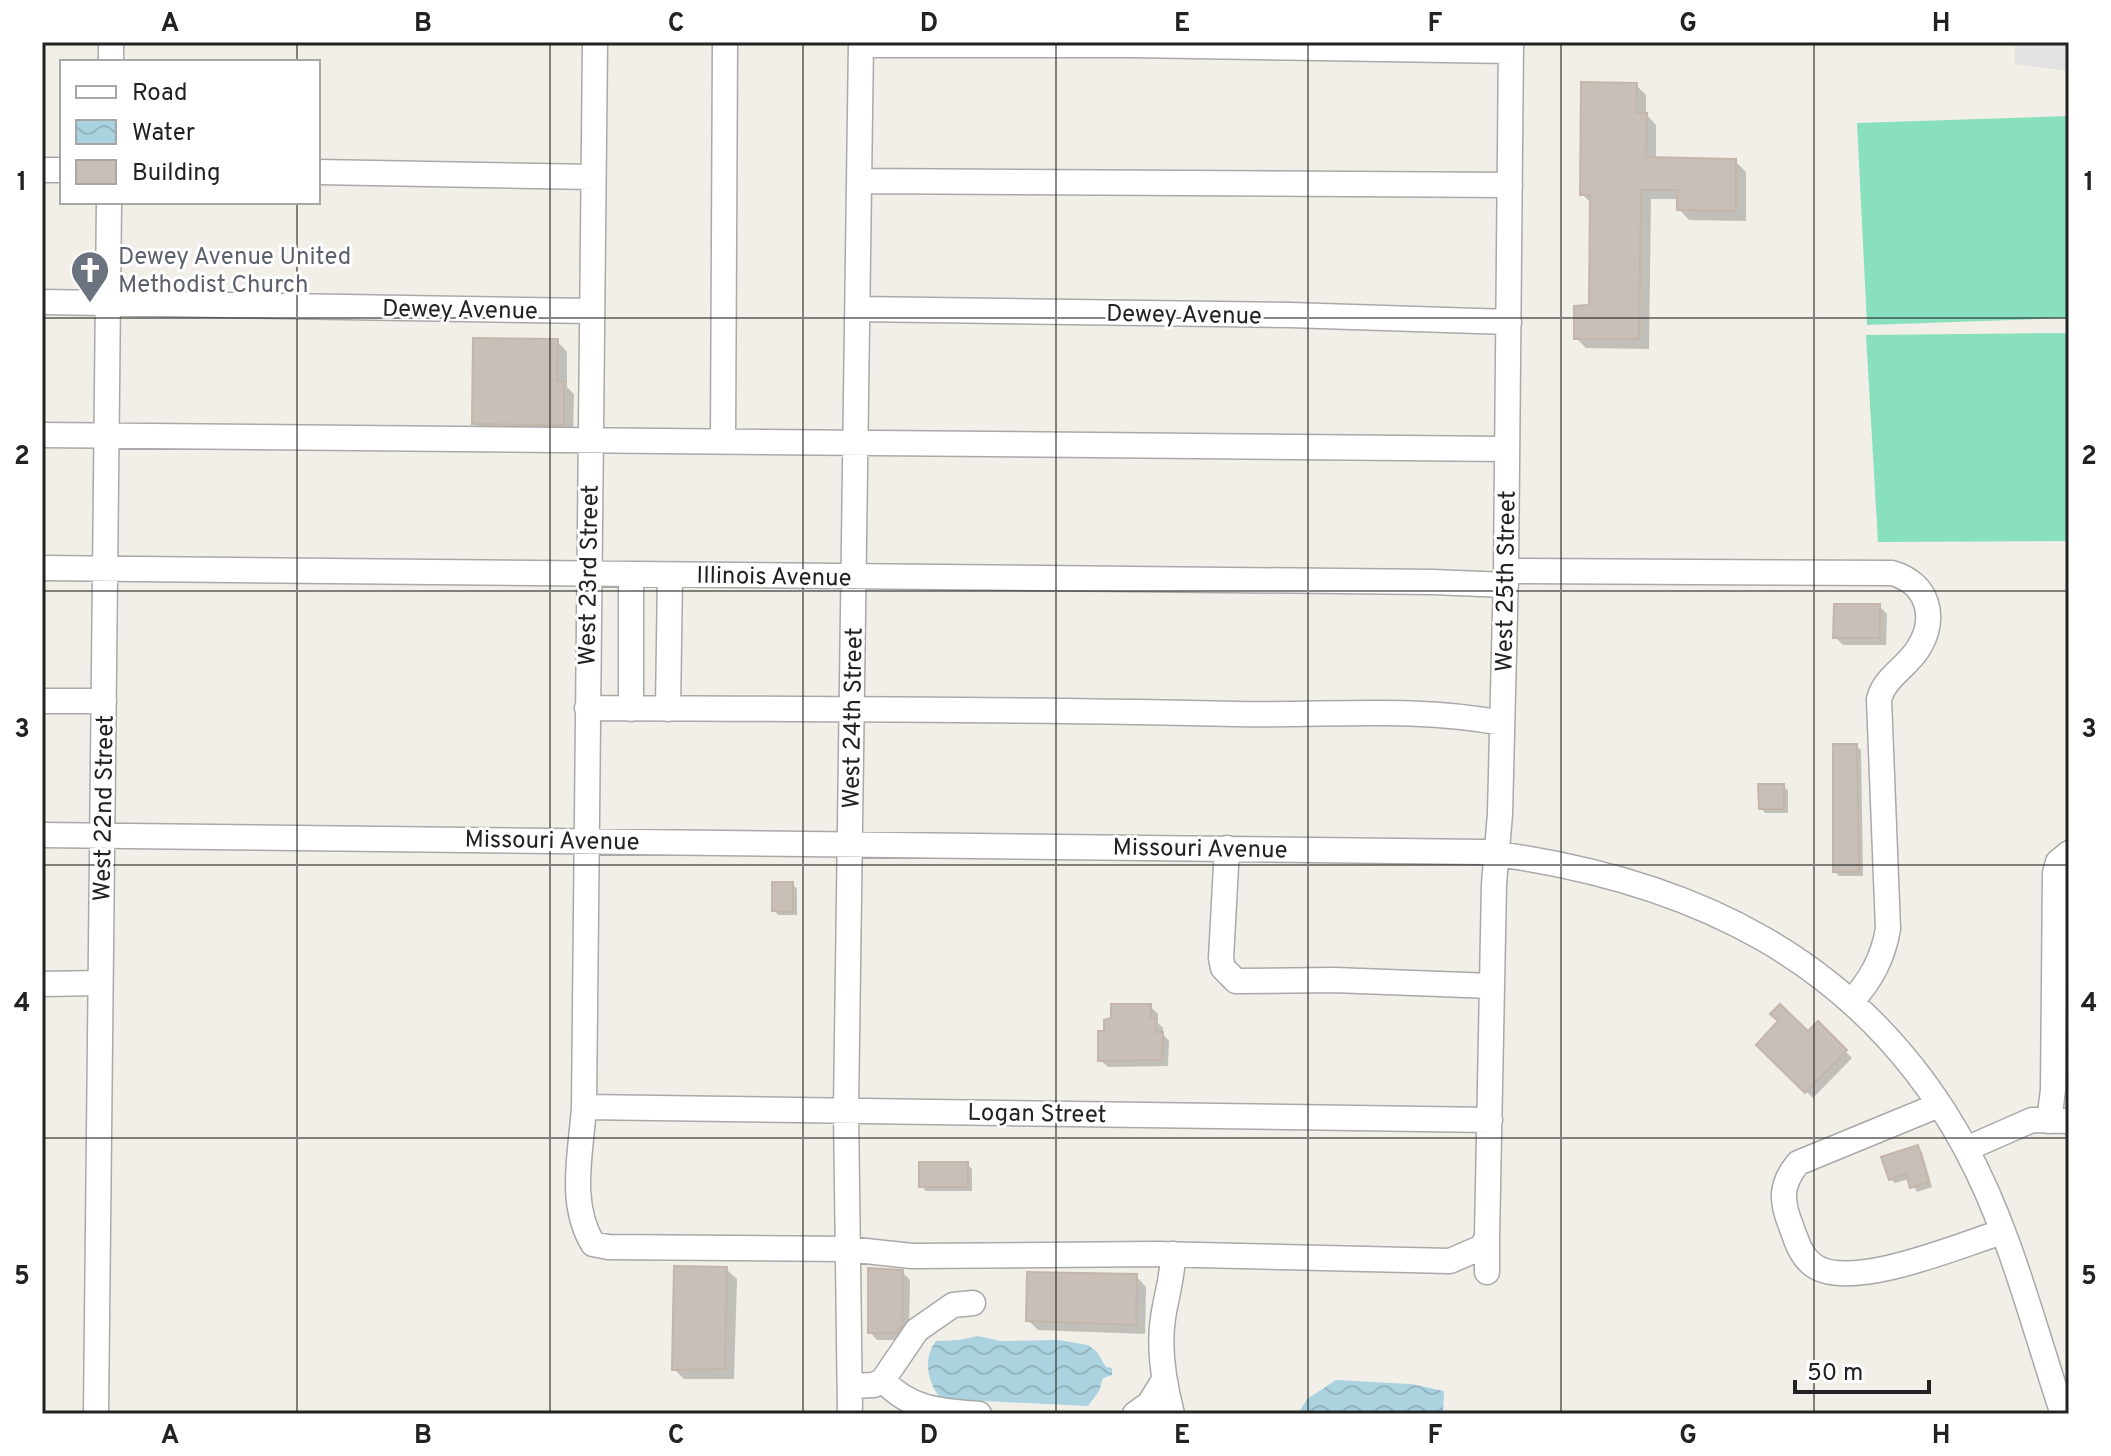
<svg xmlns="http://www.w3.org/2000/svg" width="2111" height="1456" font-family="Overpass,sans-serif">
	<defs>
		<pattern id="water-waves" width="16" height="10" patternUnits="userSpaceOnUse" patternTransform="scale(2)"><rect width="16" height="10" fill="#aad3df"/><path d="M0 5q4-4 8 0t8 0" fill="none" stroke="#92b5bf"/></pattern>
	</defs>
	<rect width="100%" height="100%" fill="#f2efe9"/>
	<!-- pitch -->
	<path fill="#88e0be" d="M2069,116V318L1867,325L1857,123Z
		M2069,333V541L1878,542L1866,335Z"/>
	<!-- parking -->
	<path fill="#e2e2e2" d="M2015,42H2069V71L2015,64Z"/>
	<!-- water -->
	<path fill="url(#water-waves)" d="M978,1336L1001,1341L1059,1340L1088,1345L1097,1352L1106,1367L1112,1368V1375L1103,1378L1099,1391L1088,1406L941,1399C928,1383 922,1359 936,1341L959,1340Z
		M1336,1380L1411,1384L1444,1391L1443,1414H1298L1307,1399Z"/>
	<!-- shadow -->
	<path fill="#0003" d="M1636,85L1646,95V114L1656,125V159L1735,161L1746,172V221L1689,220L1679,209V199H1651L1649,349L1586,348L1576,338L1591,306L1592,204L1582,194Z
		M557,341L567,352V387L574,394L573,435L484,434L474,423Z
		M1879,606L1887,614L1886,645H1843L1835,637Z
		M1856,746L1861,750L1863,876H1839L1835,872Z
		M1784,786L1788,791V813H1765L1761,808Z
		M792,884L797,889V915H778L774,910Z
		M1150,1006L1158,1014V1023L1163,1028V1034L1169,1041L1168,1066L1108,1067L1100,1060L1106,1033Z
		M1818,1024L1852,1058L1813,1098L1759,1045L1808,1034Z
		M1917,1147L1922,1152L1932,1187L1917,1192L1909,1179L1895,1183L1890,1179Z
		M967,1164L972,1169V1191H926L921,1186Z
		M726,1269L737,1279L734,1379H684L674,1369Z
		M902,1272L910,1280L909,1333L904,1340H877L870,1332Z
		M1136,1276L1146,1287L1145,1334L1038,1330L1028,1320Z"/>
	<!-- building -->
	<path fill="#c7bfb8" stroke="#c4b6ab" stroke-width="2" d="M1581,82L1637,83L1636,112L1647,113L1646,157L1736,159V211L1677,210V190H1641L1639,339H1574V306L1589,305L1590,195H1580Z
		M473,338L558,339L557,381H564V425L472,424Z
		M1834,604H1880V638H1833Z
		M1833,744H1857L1859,872H1833Z
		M1758,784H1784V809H1759Z
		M772,882H793V912L772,911Z
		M1111,1004H1151V1018H1156V1032H1163L1162,1060L1098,1061V1031H1104V1020L1111,1018Z
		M1780,1004L1808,1031L1818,1021L1847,1050L1805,1093L1756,1045L1778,1021L1770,1014Z
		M1918,1145L1929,1182L1910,1188L1906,1174L1889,1180L1881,1157Z
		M919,1162H968V1187H919Z
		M674,1266L727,1267L725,1369L672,1370Z
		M868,1268L903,1270L902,1325L897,1333H868Z
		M1027,1272L1137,1274L1136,1325L1026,1321Z"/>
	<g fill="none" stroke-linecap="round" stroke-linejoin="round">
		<defs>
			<path id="minor" d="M595,42L584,1107C581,1153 568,1203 593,1244L608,1247L847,1249L912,1256L1157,1254L1450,1261L1482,1247L1487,1237L1494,884L1500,814L1506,571L1511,42
				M861,45H1132L1511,51
				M111,62V42
				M42,170H62
				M318,172L593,177
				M860,181L1510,185
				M42,302L591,311
				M858,309L1290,315L1509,322
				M42,435L1507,449
				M723,440L725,42
				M42,568L1433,582L1506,585
				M1506,571L1892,573C1928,583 1938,618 1918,649C1906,668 1885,677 1879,699L1888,929C1883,958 1871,980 1851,1002
				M42,701H104
				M587,708C803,709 1020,709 1236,714C1325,716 1415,706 1502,723
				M631,709V574
				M668,709L670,575
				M42,835L1483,852C1689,878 1862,958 1965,1147C2010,1230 2033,1325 2063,1414
				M1227,848L1221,958L1223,968L1236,981L1334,980L1492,986
				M42,984L100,983
				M1939,1105L1798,1163C1780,1185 1781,1201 1791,1226C1797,1242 1801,1258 1816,1267C1855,1290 1960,1245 2002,1232
				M584,1107L1490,1120
				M2049,1121L2053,1090L2055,873L2058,862L2069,853
				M1966,1149L2032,1120L2069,1121
				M1487,1272V1237
				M883,1380C910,1410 941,1411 979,1414
				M850,1386L874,1385L883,1380L917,1330L953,1305L973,1303
				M96,1414L109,202
				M850,1414L846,1110L861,42
				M1135,1414L1149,1404L1164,1380
				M1172,1414C1164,1383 1158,1350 1163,1318C1166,1297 1173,1276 1173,1254"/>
		</defs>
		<!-- minor casing -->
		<use href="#minor" stroke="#a9a9a9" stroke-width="27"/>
		<!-- minor -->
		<use href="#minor" stroke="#fff" stroke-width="24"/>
	</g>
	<!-- grid -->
	<path fill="none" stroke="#222" stroke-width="2" stroke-opacity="0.55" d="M297,42V62M550,42V1414M803,42V1414M1056,42V1414M1308,42V1414M1561,42V1414M1814,42V1414M297,202V1414M42,318H2069M42,591H2069M42,865H2069M42,1138H2069"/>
	<!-- icons -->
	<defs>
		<symbol id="church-pin" viewBox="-11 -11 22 30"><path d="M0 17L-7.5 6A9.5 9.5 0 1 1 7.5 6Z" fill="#6b7280" stroke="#fff"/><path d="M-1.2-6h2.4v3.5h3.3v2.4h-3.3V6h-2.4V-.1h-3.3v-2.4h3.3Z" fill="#fff"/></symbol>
	</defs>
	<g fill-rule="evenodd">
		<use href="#church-pin" x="68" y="248" width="44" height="60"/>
	</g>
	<g text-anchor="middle" stroke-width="6" stroke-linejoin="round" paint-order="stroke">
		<!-- worship labels -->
		<g font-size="24" fill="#5b616d" stroke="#fff" text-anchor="start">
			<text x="118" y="264">Dewey Avenue United<tspan x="118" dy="28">Methodist Church</tspan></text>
		</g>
		<!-- street labels -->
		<g font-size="24" fill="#222" stroke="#fff">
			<text transform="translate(460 309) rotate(1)" y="8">Dewey Avenue</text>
			<text transform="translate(1184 314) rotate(1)" y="8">Dewey Avenue</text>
			<text transform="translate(588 575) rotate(-89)" y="8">West 23rd Street</text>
			<text transform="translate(774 576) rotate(1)" y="8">Illinois Avenue</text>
			<text transform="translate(1505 581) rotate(-89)" y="8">West 25th Street</text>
			<text transform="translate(852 718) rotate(-89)" y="8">West 24th Street</text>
			<text transform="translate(103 808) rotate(-89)" y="8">West 22nd Street</text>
			<text transform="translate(552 840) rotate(1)" y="8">Missouri Avenue</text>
			<text transform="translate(1200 848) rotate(1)" y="8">Missouri Avenue</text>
			<text transform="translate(1037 1113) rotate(1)" y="8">Logan Street</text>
		</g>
	</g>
	<!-- border -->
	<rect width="2111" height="1456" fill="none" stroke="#ffffff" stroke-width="88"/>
	<!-- legend -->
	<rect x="60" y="60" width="260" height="144" fill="#ffffff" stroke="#a7a7a7" stroke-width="2"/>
	<rect x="76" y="86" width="40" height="12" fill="#ffffff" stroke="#a7a7a7" stroke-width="2"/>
	<text x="132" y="100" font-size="24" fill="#222222">Road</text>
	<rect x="76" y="120" width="40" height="24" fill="url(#water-waves)" stroke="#a7a7a7" stroke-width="2"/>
	<text x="132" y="140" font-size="24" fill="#222222">Water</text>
	<rect x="76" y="160" width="40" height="24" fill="#c7bfb8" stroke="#a7a7a7" stroke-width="2"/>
	<text x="132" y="180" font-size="24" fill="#222222">Building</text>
	<!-- scale -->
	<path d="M1795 1380v12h134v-12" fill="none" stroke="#222222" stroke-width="4"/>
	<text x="1807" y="1380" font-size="24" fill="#222222" stroke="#ffffff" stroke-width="6" paint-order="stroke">50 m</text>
	<rect x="44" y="44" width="2023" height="1368" fill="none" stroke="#222" stroke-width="3"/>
	<g font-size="26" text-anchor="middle" font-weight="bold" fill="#222">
		<text x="170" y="31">A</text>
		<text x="423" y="31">B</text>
		<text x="676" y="31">C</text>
		<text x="929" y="31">D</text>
		<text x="1182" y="31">E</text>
		<text x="1435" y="31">F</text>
		<text x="1688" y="31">G</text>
		<text x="1941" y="31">H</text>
		<text x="22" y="190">1</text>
		<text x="2089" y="190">1</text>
		<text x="22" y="464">2</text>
		<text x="2089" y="464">2</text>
		<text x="22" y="737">3</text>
		<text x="2089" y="737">3</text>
		<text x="22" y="1011">4</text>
		<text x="2089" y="1011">4</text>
		<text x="22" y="1284">5</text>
		<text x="2089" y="1284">5</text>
		<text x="170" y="1443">A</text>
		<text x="423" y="1443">B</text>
		<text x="676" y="1443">C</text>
		<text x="929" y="1443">D</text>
		<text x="1182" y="1443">E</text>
		<text x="1435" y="1443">F</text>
		<text x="1688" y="1443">G</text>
		<text x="1941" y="1443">H</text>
	</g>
</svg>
